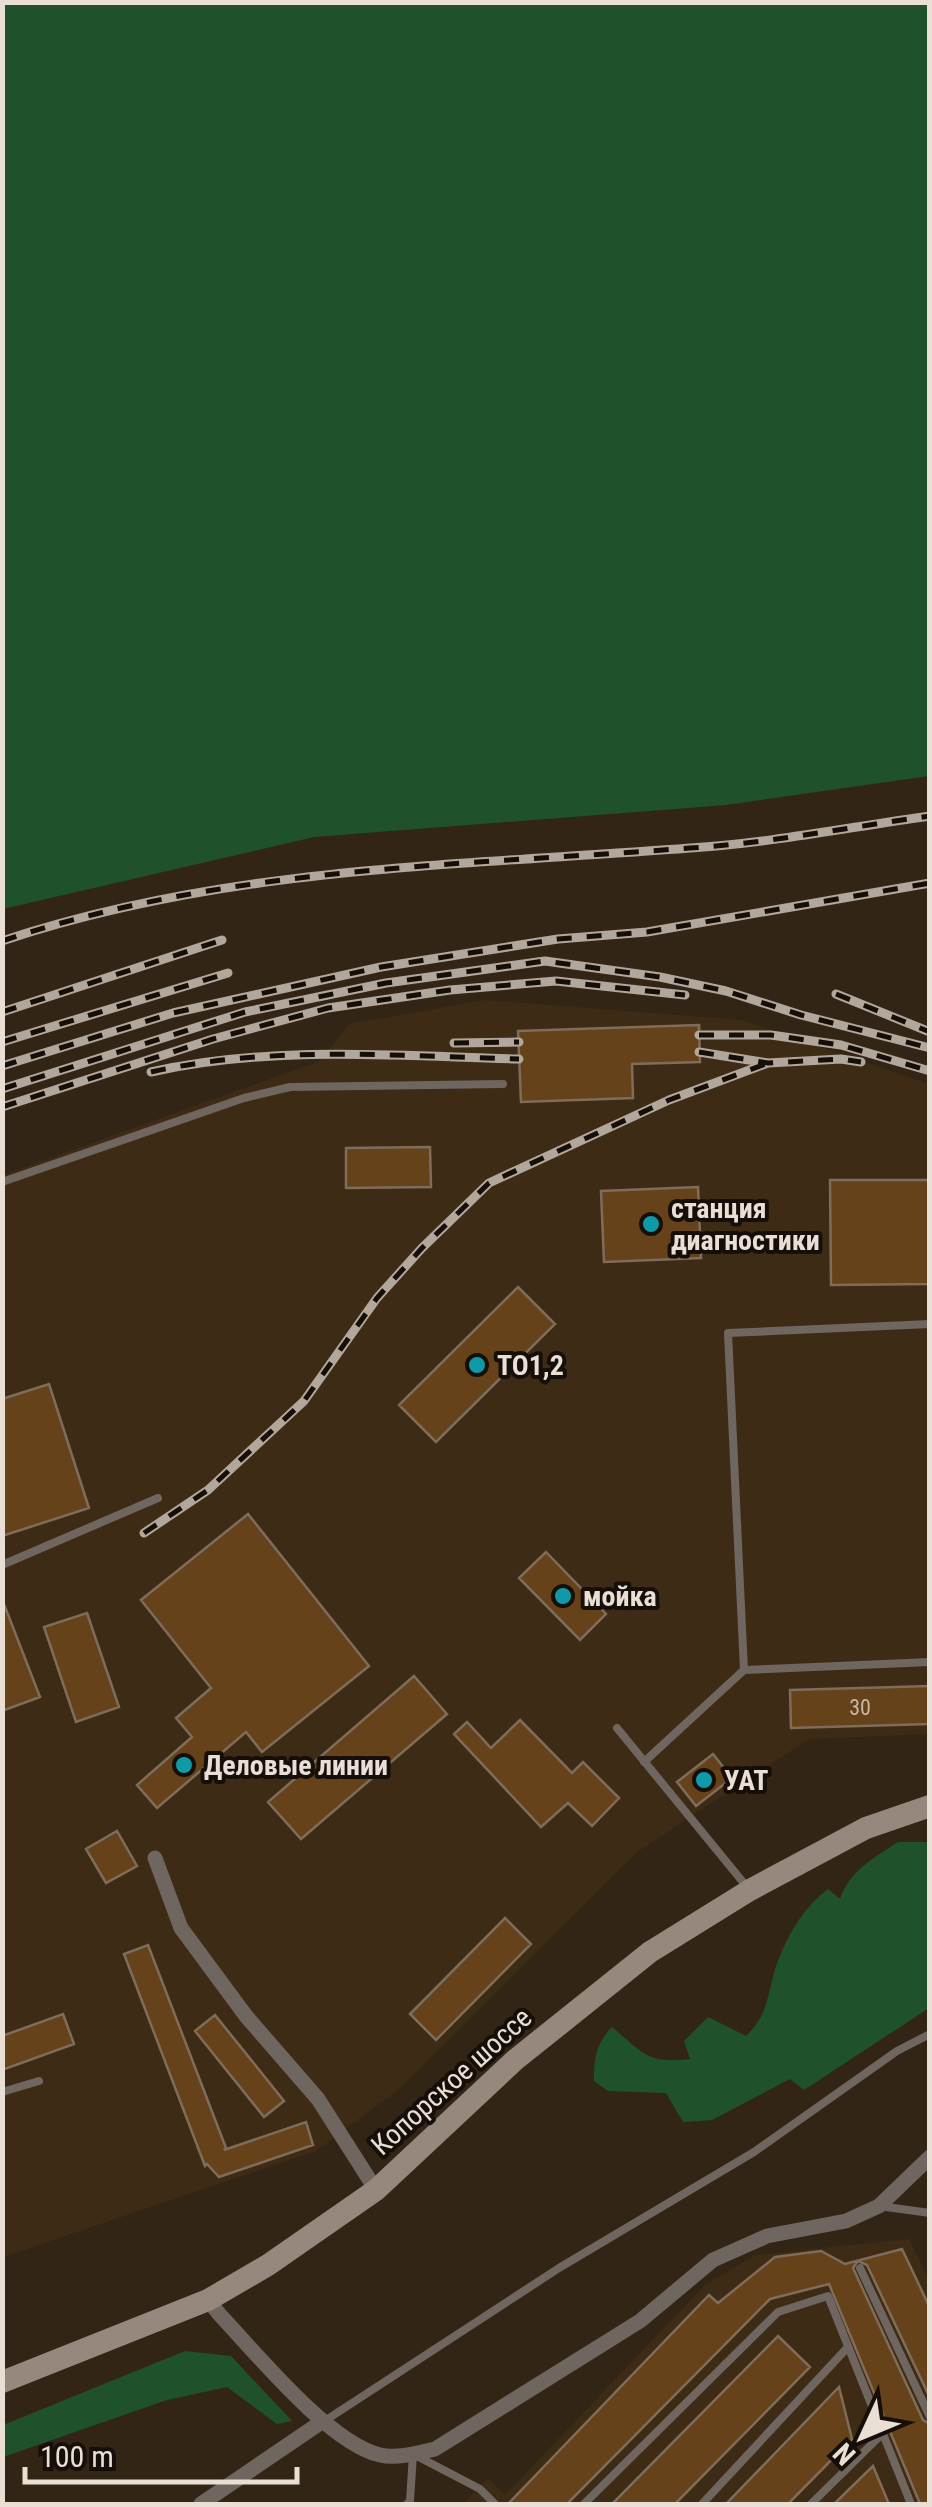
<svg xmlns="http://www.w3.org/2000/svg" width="932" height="2507" font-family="'Roboto Condensed',sans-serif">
	<rect width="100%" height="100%" fill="#332515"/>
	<!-- built -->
	<path fill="#3e2b16" d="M485,1000L741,1020L929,1084V1734L809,1739L637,1852L399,2089L316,2151L3,2257V1175L320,1061L349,1024Z
		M909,2239L929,2280V2504H463L488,2478L505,2495L705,2285L755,2255Z"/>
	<!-- green -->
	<path fill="#1f522b" d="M2,3H929V776L726,805L314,837L3,909Z
		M898,1842H929V2008L804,2090L790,2079L712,2120L683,2122L666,2093L608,2091L594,2081C594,2058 596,2044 612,2027C643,2053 647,2064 690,2059L684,2041L708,2017L746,2036C771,2013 767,1988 779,1958C790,1931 805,1906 828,1889L840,1899C850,1870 874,1858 898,1842Z
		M185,2351L231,2356L292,2421L277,2424L227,2387L167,2400L3,2457V2425Z"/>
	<!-- building -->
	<path fill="#654219" stroke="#7e6d5b" stroke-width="2.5" d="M699,1025L700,1062L632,1064L633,1098L521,1102L518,1031Z
		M430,1147L431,1187L346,1188V1148Z
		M830,1180H930V1284L831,1285Z
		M698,1187L701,1258L604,1262L601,1191Z
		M518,1287L555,1324L436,1442L399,1405Z
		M49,1384L89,1508L2,1536V1399Z
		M248,1514L369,1666L262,1752L246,1732L157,1808L137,1785L192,1737L176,1718L211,1688L141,1600Z
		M546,1552L606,1614L580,1640L519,1578Z
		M2,1599L40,1697L2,1711Z
		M87,1613L119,1707L76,1722L44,1627Z
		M414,1676L447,1714L301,1839L268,1802Z
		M930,1686V1724L791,1728L790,1690Z
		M520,1720L572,1773L583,1762L619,1798L592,1826L568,1803L541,1827L454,1734L467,1722L491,1748Z
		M713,1754L732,1778L696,1806L677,1782Z
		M117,1831L137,1866L106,1883L86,1849Z
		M505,1918L531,1944L436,2040L410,2014Z
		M148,1945L226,2148L224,2150L306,2122L313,2145L219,2177L207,2164L205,2166L124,1954Z
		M63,2014L74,2044L2,2070V2036Z
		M215,2015L284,2101L264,2117L195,2031Z
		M902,2249L930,2308V2398L867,2265L858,2261L853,2268L923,2420L930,2424V2504H920L829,2284L770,2299L567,2504H508L709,2295L718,2303L775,2257L821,2251L845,2264Z
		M778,2336L810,2367L675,2504H612Z
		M839,2387L852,2439L788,2504H726Z
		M873,2466L889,2504H834Z"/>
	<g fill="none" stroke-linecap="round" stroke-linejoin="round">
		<!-- service -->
		<path stroke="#6e665f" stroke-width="8" d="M2,1182L244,1098L290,1087L503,1084
			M2,1565L158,1498
			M744,1670L728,1333L930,1324
			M617,1728L747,1887
			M644,1762L744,1670L930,1662
			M2,2092L39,2081
			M879,2206L930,2213
			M860,2268L930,2417
			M323,2422L559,2268L754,2152L897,2051L930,2034
			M407,2504L410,2501L413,2454L480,2489L495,2504
			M584,2504L778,2312L828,2296L911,2504
			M702,2504L848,2347
			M811,2504L883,2433"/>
		<!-- minor -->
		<path stroke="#6e665f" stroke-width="15" d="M155,1858L181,1928L246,2016L318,2099L376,2190
			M208,2300L220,2315C257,2354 329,2443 380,2455C397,2459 418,2453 435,2449L640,2321L713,2260L767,2236L846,2221L879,2206L930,2157
			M201,2504L323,2421"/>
		<!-- secondary -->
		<path stroke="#96887d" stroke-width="22" d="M2,2382L208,2300L268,2265L376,2190L515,2060L650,1952L750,1890L866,1828L930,1806"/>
		<defs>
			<path id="rail" d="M2,941C228,866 456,866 690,848C770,843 850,827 930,816
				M836,994L930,1032
				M2,1012L222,940
				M699,1035H771L841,1045L930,1071
				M2,1042L228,973
				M454,1043L519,1042
				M699,1052L768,1063L841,1059L861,1062
				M2,1066L173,1013L381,967L558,939L647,932L930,883
				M151,1072C271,1045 397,1056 519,1059
				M2,1089L245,1012L386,983L545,961L660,977L726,991L801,1015L930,1048
				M2,1107L213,1039L328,1008L450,990L556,981L685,995
				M144,1533L208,1490L304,1401L377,1298L422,1248L489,1183L669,1100L768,1063"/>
		</defs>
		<!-- rail casing -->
		<use href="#rail" stroke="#b2a79b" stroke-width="9"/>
		<!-- rail -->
		<use href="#rail" stroke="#160f09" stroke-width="5" stroke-dasharray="15" stroke-linecap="butt"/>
	</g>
	<!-- markers -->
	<g fill="#0f9aa8" stroke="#160f09" stroke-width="4">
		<circle cx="651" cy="1224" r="10"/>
		<circle cx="477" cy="1365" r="10"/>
		<circle cx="563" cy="1596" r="10"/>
		<circle cx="184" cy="1765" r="10"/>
		<circle cx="704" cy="1780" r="10"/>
	</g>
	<g text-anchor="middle" stroke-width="8" stroke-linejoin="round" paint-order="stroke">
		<!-- number labels -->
		<g font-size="22" fill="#c8b8a6">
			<text x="860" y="1715">30</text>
		</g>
		<!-- poi labels -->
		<g font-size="28" font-weight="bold" fill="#e9dfd5" stroke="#160f09" text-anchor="start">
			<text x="671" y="1218">станция<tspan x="671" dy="32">диагностики</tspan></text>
			<text x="497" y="1375">ТО1,2</text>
			<text x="583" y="1606">мойка</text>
			<text x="204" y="1775">Деловые линии</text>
			<text x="724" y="1790">УАТ</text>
		</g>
		<!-- street labels -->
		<g font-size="28" fill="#e9dfd5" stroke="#160f09">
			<text transform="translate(451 2081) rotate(-42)" y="10">Копорское шоссе</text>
		</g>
	</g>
	<!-- border -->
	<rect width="932" height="2507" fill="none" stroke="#e9dfd5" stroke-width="10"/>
	<!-- north arrow -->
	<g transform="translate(862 2437) rotate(226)" stroke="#160f09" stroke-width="8" paint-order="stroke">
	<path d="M0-8L18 38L0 25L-18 38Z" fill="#e9dfd5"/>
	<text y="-15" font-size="28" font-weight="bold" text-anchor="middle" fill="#e9dfd5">N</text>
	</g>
	<!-- scale -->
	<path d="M25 2467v15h272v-15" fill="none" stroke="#e9dfd5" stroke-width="5"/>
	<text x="40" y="2467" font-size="30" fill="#e9dfd5" stroke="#160f09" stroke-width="8" paint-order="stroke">100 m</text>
</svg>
